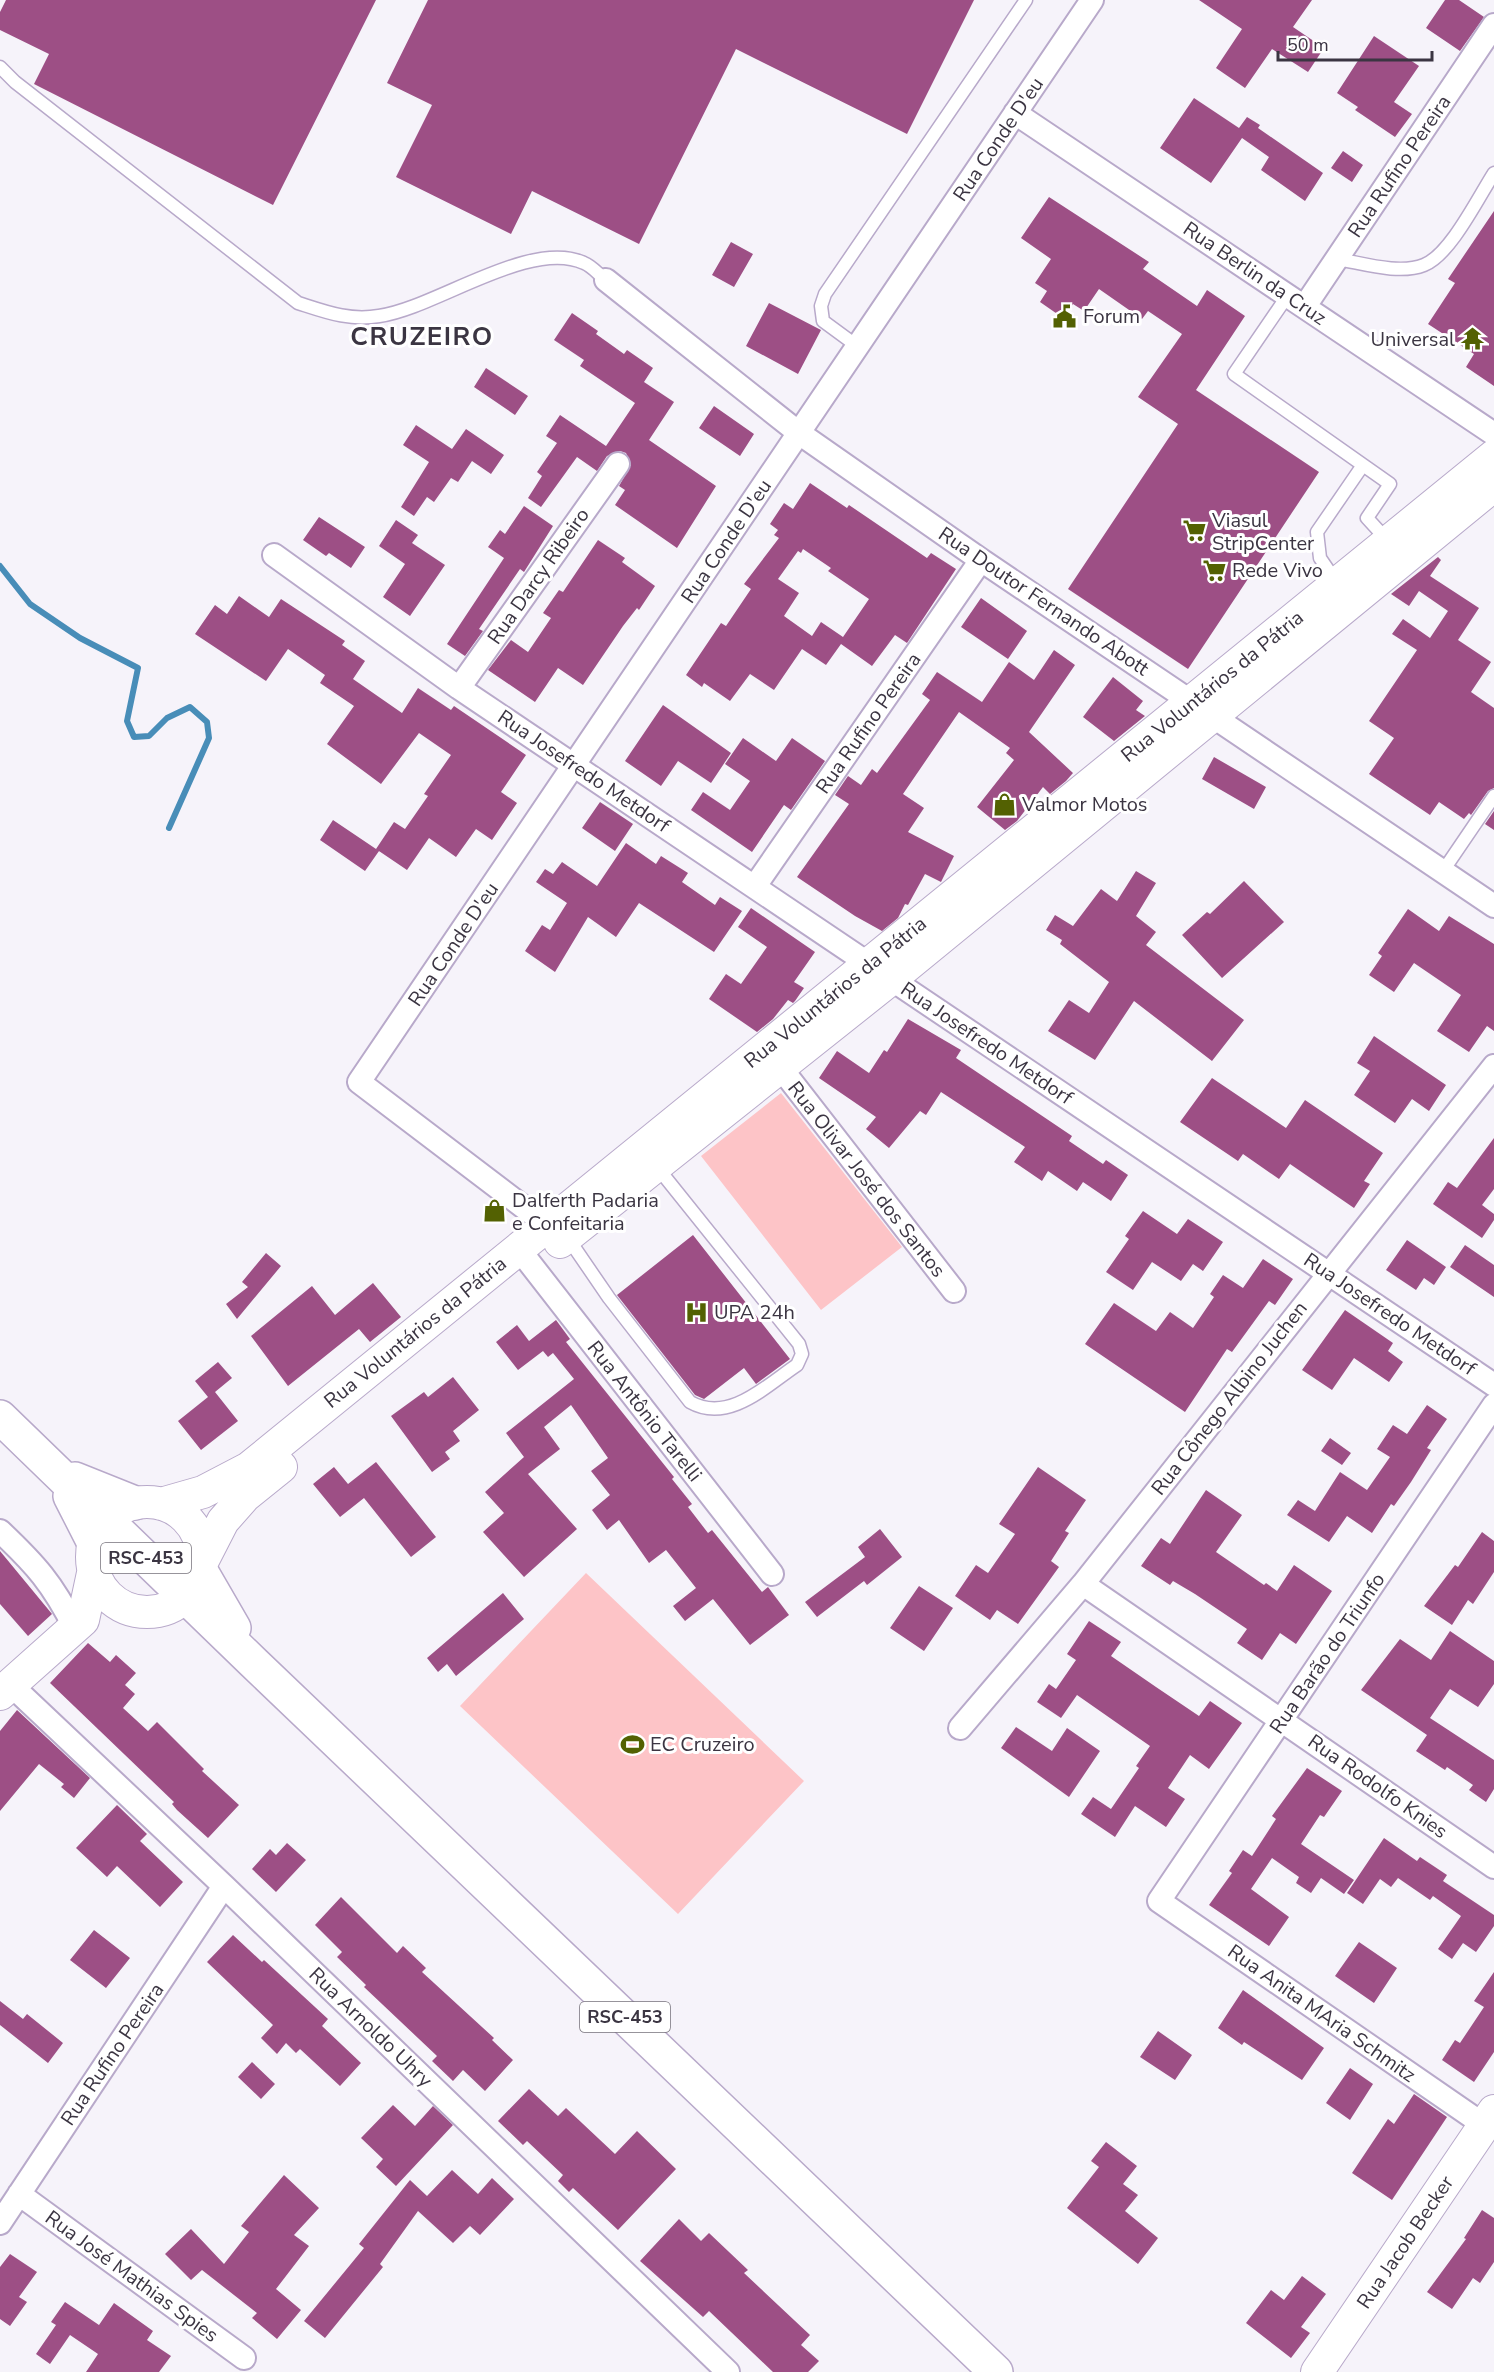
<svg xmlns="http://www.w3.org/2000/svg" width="1494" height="2372" font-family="'Nunito Sans',sans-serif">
	<rect width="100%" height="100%" fill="#f6f3fa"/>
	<!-- green -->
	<path fill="#fdc4c7" d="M781,1093L902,1247L821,1310L701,1156Z
		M586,1573L804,1781L678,1914L460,1706Z"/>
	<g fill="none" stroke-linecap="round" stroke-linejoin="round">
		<!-- stream -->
		<path stroke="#488db8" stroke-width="6" d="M0,566L30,604L80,638L138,668L127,721L134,737L149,736L167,718L190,707L207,722L209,738L169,828"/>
	</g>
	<!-- building -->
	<path fill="#9d4f85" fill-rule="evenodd" d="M6,0H376L273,205L34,84L49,54L0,30V12Z
		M428,0H974L907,134L736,49L639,244L532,191L511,234L396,177L432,105L387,83Z
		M1199,0H1312L1293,27L1324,48L1308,72L1272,49L1245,88L1216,68L1242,29Z
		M1445,0H1459L1484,17L1460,51L1426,28Z
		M1374,36L1419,66L1394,102L1412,114L1395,137L1355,110L1358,107L1337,93Z
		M1194,98L1239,128L1247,117L1260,125L1258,128L1323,173L1305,201L1261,170L1269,157L1242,138L1211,183L1160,148Z
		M1343,151L1363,165L1352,182L1331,168Z
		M1049,197L1149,262L1143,269L1197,306L1207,290L1245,316L1196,390L1319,472L1188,669L1068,589L1178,424L1138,397L1182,334L1148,311L1142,319L1099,289L1084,311L1073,304L1063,318L1040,302L1047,291L1035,283L1051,259L1021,238Z
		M1494,211V386L1466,367L1474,354L1428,324L1455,283L1448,279Z
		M731,242L753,254L734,287L712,275Z
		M769,303L821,330L798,374L746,346Z
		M572,313L598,331L596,334L624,354L627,350L653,368L644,382L674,402L649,440L716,486L677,548L615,505L625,490L619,486L631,465L626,453L620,451L607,456L597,471L577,457L541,507L528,498L542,476L537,472L557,443L546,436L560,415L606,446L635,403L580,366L584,360L554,340Z
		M486,368L528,396L515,415L474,387Z
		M714,406L754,434L740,456L699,428Z
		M416,425L452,449L466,429L504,455L491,474L472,461L458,482L451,478L434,502L427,497L414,516L401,507L429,462L403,445Z
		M810,483L847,508L849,505L927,558L931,553L956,569L907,643L895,635L872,666L841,644L826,665L802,649L774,690L750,674L730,701L704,683L702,687L686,675L721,623L726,626L751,589L744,584L779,538L774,535L778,530L770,524L784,503L793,509ZM803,549L831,568L828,571L869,599L843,637L821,622L812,636L784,616L799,593L778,579L798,551L801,553Z
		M524,506L553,526L524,572L520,569L479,629L483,631L465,656L447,644L504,558L488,547L500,530L505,534Z
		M319,517L365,547L351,568L329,553L326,556L303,540Z
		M396,520L418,535L412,543L445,565L410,616L383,597L405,564L379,546Z
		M598,540L625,558L622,562L655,586L639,610L637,608L623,626L583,685L558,668L535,702L488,670L511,640L528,652L551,618L543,613L559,590L563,592Z
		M1438,557L1441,560L1430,576L1479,608L1458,640L1491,662L1471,692L1494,708V788L1488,791L1471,815L1469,813L1464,819L1439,802L1430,815L1369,774L1394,738L1369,721L1417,650L1392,634L1403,619L1430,638L1448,611L1419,591L1409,606L1391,594Z
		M239,596L269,617L281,599L345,641L342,645L365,661L353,679L402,713L418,688L451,710L454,706L526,755L501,792L517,803L492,840L476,829L456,857L429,838L407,870L376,849L394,822L405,829L428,796L424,794L451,755L419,733L381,784L327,744L354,706L320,683L325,675L288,649L266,681L195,634L215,605L227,614Z
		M981,598L1027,631L1008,659L961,627Z
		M1054,650L1075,665L1029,732L1073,773L1066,781L1050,794L1043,787L1017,821L1005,830L977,807L1014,760L1006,753L1010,748L959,712L903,794L924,808L908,832L954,856L941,882L925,874L908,905L905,904L898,918L882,931L855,916L797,877L849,804L835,795L848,776L861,785L872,769L877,773L930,700L922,694L937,672L982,702L1009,662L1034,680Z
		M1113,677L1143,701L1136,710L1145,716L1114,741L1083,717Z
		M663,705L731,753L711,783L678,761L661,786L625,761Z
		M743,738L776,761L792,738L825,761L791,810L784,805L752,852L691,810L703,792L730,810L750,781L725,764Z
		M1214,757L1266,787L1254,809L1202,779Z
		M600,802L633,824L615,851L582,828Z
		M1494,811V830L1485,824Z
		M333,820L379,851L365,871L320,840Z
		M626,843L656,864L661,856L688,873L682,882L715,905L720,897L742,911L714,952L639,903L616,937L588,917L555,972L525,951L542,925L550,930L567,903L536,882L545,869L553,874L562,862L597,886Z
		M1136,871L1156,883L1136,916L1156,932L1146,945L1244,1020L1212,1061L1134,1001L1095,1060L1048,1031L1069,1000L1089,1013L1109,982L1060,944L1062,940L1046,930L1055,915L1073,926L1101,889L1117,901Z
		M1244,881L1284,922L1222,978L1182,935L1207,912L1210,914Z
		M751,908L815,952L794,982L804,988L795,1001L793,1003L788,1000L773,1019L757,1032L709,999L726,974L741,984L767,947L738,927Z
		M1408,909L1439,931L1449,916L1494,944V1031L1487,1026L1469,1052L1437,1031L1461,995L1414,963L1394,992L1369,975L1382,956L1378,953Z
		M908,1019L961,1050L956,1058L1072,1136L1069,1141L1103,1164L1106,1160L1128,1175L1111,1201L1083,1182L1077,1191L1048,1171L1042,1181L1014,1162L1025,1147L941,1092L926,1115L920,1111L889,1148L866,1129L876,1117L819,1078L837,1051L869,1073L884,1050L887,1052Z
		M1374,1036L1446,1085L1429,1111L1412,1099L1395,1123L1354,1095L1370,1071L1357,1063Z
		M1212,1078L1286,1128L1305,1100L1383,1153L1364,1181L1370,1184L1354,1208L1290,1164L1279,1179L1243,1154L1238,1161L1180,1122Z
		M1494,1138V1189L1482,1205L1494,1214V1220L1482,1238L1433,1204L1448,1182L1457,1188Z
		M1143,1211L1177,1234L1188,1219L1223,1242L1203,1271L1193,1264L1181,1281L1152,1262L1133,1290L1106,1272L1129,1239L1125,1236Z
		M693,1235L790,1359L756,1384L744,1368L704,1399L695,1395L617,1295Z
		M1407,1240L1446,1267L1434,1285L1424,1278L1416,1290L1386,1270Z
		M1465,1245L1494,1265V1297L1450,1267Z
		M266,1253L281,1266L237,1319L226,1304L248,1287L242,1282Z
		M1263,1259L1293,1279L1275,1305L1269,1301L1232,1352L1227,1349L1185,1412L1085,1344L1114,1303L1156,1331L1170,1312L1193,1328L1214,1297L1210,1294L1223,1275L1243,1288Z
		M373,1283L401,1317L370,1342L359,1329L288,1386L251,1336L312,1286L335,1315Z
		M1345,1310L1393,1343L1388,1351L1403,1362L1389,1382L1354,1358L1332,1390L1302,1370Z
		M556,1320L570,1339L566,1342L674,1477L672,1479L692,1504L688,1507L708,1533L712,1530L762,1592L768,1587L789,1615L750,1645L713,1599L685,1621L673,1606L696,1588L666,1550L649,1563L619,1520L607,1530L592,1510L610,1495L591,1471L608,1458L571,1405L544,1427L560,1449L528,1474L577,1529L524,1577L483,1532L504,1513L485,1492L524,1457L506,1433L574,1379L553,1353L548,1357L543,1351L518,1370L496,1342L517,1325L529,1341Z
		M218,1362L232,1378L215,1392L238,1421L201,1450L178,1421L208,1397L195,1381Z
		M453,1377L479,1410L453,1431L460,1441L445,1452L450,1459L432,1472L391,1416L424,1392L428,1397Z
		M1427,1405L1447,1419L1427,1448L1431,1450L1411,1482L1394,1506L1391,1504L1372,1533L1347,1516L1329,1542L1287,1515L1298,1500L1315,1511L1340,1472L1367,1490L1390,1457L1377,1449L1393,1425L1407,1434Z
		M1330,1438L1351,1453L1342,1465L1321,1451Z
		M376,1462L436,1537L411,1557L364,1498L340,1517L313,1484L334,1467L348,1484Z
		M1038,1467L1086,1500L1065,1531L1069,1533L1051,1561L1059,1567L1018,1624L997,1610L990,1620L955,1596L976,1565L988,1573L1015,1534L999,1524Z
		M1206,1490L1242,1515L1216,1552L1264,1585L1266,1583L1277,1591L1294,1565L1332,1591L1296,1644L1280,1633L1262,1660L1237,1643L1247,1629L1195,1594L1173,1581L1170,1585L1141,1566L1161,1538L1170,1544Z
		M880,1529L902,1557L867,1585L864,1581L817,1617L805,1602L865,1557L858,1547Z
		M1482,1532L1494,1541V1572L1473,1604L1468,1600L1452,1625L1424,1606L1455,1565L1458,1567Z
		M0,1551L52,1614L28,1636L0,1604Z
		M919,1586L953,1608L924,1651L890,1628Z
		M503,1593L524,1619L456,1676L447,1664L438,1672L427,1658Z
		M1089,1621L1121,1642L1111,1656L1156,1687L1199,1716L1210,1701L1242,1723L1209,1769L1190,1755L1168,1788L1185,1799L1166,1827L1135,1806L1115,1837L1081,1814L1093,1797L1111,1809L1139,1768L1136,1766L1150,1746L1077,1695L1061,1718L1037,1702L1049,1684L1056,1689L1076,1660L1067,1654Z
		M1450,1631L1494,1661V1684L1478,1707L1450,1689L1430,1718L1494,1760V1789L1486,1802L1469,1790L1473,1785L1447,1767L1445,1770L1416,1751L1427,1735L1361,1690L1400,1639L1431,1660Z
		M88,1643L110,1662L116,1655L136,1673L125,1685L135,1694L123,1708L148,1731L157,1722L204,1769L202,1771L239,1805L208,1838L177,1810L172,1804L174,1802L50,1683Z
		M17,1710L90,1778L74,1798L61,1787L64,1784L39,1764L0,1811V1731Z
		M1016,1727L1052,1751L1067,1728L1100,1751L1069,1797L1001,1748Z
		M1307,1768L1342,1791L1324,1817L1320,1815L1301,1844L1354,1880L1344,1894L1321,1878L1311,1893L1296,1883L1299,1877L1272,1858L1251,1889L1289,1917L1269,1946L1209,1905L1232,1873L1229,1871L1243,1850L1252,1856L1276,1819L1272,1816Z
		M117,1805L147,1834L140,1841L183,1882L160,1907L117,1866L107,1877L76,1848Z
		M1384,1838L1417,1861L1420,1857L1447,1875L1443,1881L1494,1915V1926L1476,1952L1463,1943L1452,1959L1438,1949L1461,1916L1433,1896L1430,1900L1398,1878L1391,1887L1380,1879L1363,1904L1347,1893Z
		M287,1843L306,1860L276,1892L252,1869L270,1849L276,1855Z
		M341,1897L397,1953L403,1946L426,1968L422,1972L494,2038L492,2040L513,2060L485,2091L463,2070L453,2081L432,2061L437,2056L364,1987L366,1985L337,1957L342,1952L315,1925Z
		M94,1930L130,1958L106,1988L70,1960Z
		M233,1935L262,1962L264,1960L328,2019L322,2026L361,2063L340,2086L300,2049L296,2053L286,2043L277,2054L261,2038L273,2025L207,1962Z
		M1359,1942L1397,1968L1374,2003L1335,1976Z
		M1494,1972V2052L1474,2082L1442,2060L1455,2040L1460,2043L1484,2007L1474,2001Z
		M1243,1990L1324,2048L1302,2080L1244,2042L1242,2045L1218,2028Z
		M0,2001L23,2019L27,2014L63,2043L48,2063L0,2025Z
		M1158,2031L1192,2055L1175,2080L1140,2057Z
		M252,2062L275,2084L261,2099L238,2077Z
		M1350,2068L1373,2084L1350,2120L1326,2103Z
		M529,2089L558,2116L566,2108L615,2154L637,2131L676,2169L618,2230L573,2188L569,2192L558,2181L563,2175L527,2141L523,2145L498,2121Z
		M1414,2094L1447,2117L1392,2200L1352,2173L1388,2119L1394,2124Z
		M393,2105L415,2126L433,2106L453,2125L396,2186L376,2167L383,2159L361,2138Z
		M1106,2142L1137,2166L1123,2184L1138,2195L1125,2211L1158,2238L1138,2264L1067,2208L1099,2167L1091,2161Z
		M452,2170L478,2194L492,2178L514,2199L480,2235L470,2226L453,2243L418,2211L380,2264L383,2267L325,2338L304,2321L364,2248L359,2244L410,2180L427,2196Z
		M284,2175L319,2208L294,2235L309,2246L276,2289L301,2310L277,2339L252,2318L257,2313L202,2270L191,2280L165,2254L191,2229L224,2264L249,2232L241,2226Z
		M1482,2210L1494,2218V2262L1480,2283L1473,2278L1452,2309L1427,2292L1466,2239L1464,2238Z
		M679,2219L701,2241L709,2233L748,2270L744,2273L810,2335L801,2345L819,2361L808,2372H773L709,2311L703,2317L640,2261Z
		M10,2254L37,2272L19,2297L27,2302L10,2326L0,2319V2267Z
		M1302,2276L1326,2294L1301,2327L1310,2333L1291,2358L1246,2323L1271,2290L1284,2300Z
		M65,2302L99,2325L114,2303L153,2331L147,2340L171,2356L159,2372H86L98,2354L70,2335L50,2364L36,2354L56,2325L51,2322Z"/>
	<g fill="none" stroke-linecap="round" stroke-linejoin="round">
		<defs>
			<path id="lane" d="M0,67L15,82L298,303C326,312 349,321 379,316C436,308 530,238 584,263C592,266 599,275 606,280
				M1337,259C1362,263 1399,275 1424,265C1450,255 1478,198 1494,173
				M1288,295L1234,374L1363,465L1317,532L1320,558L1337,583
				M857,346L823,321L821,306L825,294L1026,0
				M1363,465L1390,484L1367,518L1388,541
				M1443,871L1494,796
				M572,1244L609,1298L690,1402C729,1424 767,1385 797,1365L802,1354L799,1344L665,1177"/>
			<path id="street" d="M1015,113L1494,434
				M606,280L799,433L981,560L1494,906
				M1305,306L1494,25
				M274,555L459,688L1494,1385
				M459,688L618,464
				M755,886L981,560
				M780,1067L954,1291
				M559,1234L359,1082L1092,0
				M518,1248L772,1574
				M0,1531C36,1565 52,1583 75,1628
				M1083,1584L1494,1867
				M11,1685L224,1886L728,2372
				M960,1728L1083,1584L1494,1066
				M1484,2125L1159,1901L1494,1405
				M19,2194L244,2358
				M0,2223L224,1886"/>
			<path id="secondary" d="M560,1242L892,978L1494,485
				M92 1557a55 55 0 1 1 110 0a55 55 0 1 1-110 0Z
				M161,1504L203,1492L249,1468L1494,456
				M203,1560L223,1521L245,1496L281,1467
				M0,1694L83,1620L93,1573
				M1317,2372L1494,2111"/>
			<path id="highway" d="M0,1417L254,1663L996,2372
				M75,1479L135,1503
				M70,1496L94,1543
				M201,1571L234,1628"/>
		</defs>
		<!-- lane casing -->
		<use href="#lane" stroke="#b8a9ca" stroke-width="15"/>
		<!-- street casing -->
		<use href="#street" stroke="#b8a9ca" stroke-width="26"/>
		<!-- secondary casing -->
		<use href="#secondary" stroke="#b8a9ca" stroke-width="34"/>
		<!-- highway casing -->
		<use href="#highway" stroke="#b8a9ca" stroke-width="36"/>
		<!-- lane -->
		<use href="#lane" stroke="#fff" stroke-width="12"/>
		<!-- street -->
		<use href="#street" stroke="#fff" stroke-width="22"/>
		<!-- secondary -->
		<use href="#secondary" stroke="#fff" stroke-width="32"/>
		<!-- highway -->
		<use href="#highway" stroke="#fff" stroke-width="33"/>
	</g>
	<!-- icons -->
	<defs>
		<symbol id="civic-bare" viewBox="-9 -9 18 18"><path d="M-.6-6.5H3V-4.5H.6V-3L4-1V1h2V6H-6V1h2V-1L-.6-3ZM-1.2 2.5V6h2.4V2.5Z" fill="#536102" stroke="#fff" stroke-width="2.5" paint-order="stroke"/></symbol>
		<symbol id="temple-bare" viewBox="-9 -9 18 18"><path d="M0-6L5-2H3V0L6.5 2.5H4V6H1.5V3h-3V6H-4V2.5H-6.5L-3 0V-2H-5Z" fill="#536102" stroke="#fff" stroke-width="2.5" paint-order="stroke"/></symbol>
		<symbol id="supermarket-bare" viewBox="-9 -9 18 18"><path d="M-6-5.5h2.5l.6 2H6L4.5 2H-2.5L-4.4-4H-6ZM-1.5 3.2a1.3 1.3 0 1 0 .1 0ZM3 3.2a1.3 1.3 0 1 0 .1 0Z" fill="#536102" stroke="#fff" stroke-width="2.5" paint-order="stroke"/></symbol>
		<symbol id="shop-bare" viewBox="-9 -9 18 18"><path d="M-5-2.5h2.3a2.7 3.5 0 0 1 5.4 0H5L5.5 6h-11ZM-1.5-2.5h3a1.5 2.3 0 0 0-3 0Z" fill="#536102" stroke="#fff" stroke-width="2.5" paint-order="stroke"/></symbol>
		<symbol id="hospital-bare" viewBox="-9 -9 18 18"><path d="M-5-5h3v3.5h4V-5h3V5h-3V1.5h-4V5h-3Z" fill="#536102" stroke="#fff" stroke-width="2.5" paint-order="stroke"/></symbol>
		<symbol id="stadium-bare" viewBox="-9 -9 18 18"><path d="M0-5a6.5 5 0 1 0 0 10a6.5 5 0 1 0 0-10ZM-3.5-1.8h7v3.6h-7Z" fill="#536102" stroke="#fff" stroke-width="2.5" paint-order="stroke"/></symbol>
	</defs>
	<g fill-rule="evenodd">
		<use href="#civic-bare" x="1048" y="300" width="33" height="33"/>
		<use href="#temple-bare" x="1456" y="322" width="33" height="33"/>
		<use href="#supermarket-bare" x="1178" y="514" width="33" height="33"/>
		<use href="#supermarket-bare" x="1198" y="554" width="33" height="33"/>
		<use href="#shop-bare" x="988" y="788" width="33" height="33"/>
		<use href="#shop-bare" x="478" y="1194" width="33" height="33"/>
		<use href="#hospital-bare" x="680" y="1296" width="33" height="33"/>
		<use href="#stadium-bare" x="616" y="1728" width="33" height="33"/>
	</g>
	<g text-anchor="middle" stroke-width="6" stroke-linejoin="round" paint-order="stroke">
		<!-- shield labels -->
		<g fill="#fff" stroke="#76727b" stroke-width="1.5">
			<rect x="101" y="1543" width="90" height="30" rx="4.5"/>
			<rect x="580" y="2002" width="90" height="30" rx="4.5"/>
		</g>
		<g font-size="18" font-weight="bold" fill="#3b3542">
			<text x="146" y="1564">RSC-453</text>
			<text x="625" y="2023">RSC-453</text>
		</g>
		<!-- street labels -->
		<g font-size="20" fill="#3b3542" stroke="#fff">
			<text transform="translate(998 139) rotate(-56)" y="7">Rua Conde D'eu</text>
			<text transform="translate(1399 166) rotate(-56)" y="7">Rua Rufino Pereira</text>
			<text transform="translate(1255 273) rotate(34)" y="7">Rua Berlin da Cruz</text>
			<text transform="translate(726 541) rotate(-56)" y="7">Rua Conde D'eu</text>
			<text transform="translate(538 576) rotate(-55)" y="7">Rua Darcy Ribeiro</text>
			<text transform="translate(1044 601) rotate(34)" y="7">Rua Doutor Fernando Abott</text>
			<text transform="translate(1212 686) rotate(-39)" y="7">Rua Voluntários da Pátria</text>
			<text transform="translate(868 723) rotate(-55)" y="7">Rua Rufino Pereira</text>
			<text transform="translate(584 771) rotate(34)" y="7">Rua Josefredo Metdorf</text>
			<text transform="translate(453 944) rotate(-56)" y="7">Rua Conde D'eu</text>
			<text transform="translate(835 992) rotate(-39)" y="7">Rua Voluntários da Pátria</text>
			<text transform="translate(987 1043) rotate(34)" y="7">Rua Josefredo Metdorf</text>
			<text transform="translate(867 1179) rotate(52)" y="7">Rua Olivar José dos Santos</text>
			<text transform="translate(1390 1314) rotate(34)" y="7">Rua Josefredo Metdorf</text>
			<text transform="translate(415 1332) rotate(-39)" y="7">Rua Voluntários da Pátria</text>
			<text transform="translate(1229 1398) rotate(-52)" y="7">Rua Cônego Albino Juchen</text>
			<text transform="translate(645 1411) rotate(52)" y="7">Rua Antônio Tarelli</text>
			<text transform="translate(1327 1653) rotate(-56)" y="7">Rua Barão do Triunfo</text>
			<text transform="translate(1378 1786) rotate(35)" y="7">Rua Rodolfo Knies</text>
			<text transform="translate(1322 2013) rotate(35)" y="7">Rua Anita MAria Schmitz</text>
			<text transform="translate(371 2027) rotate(44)" y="7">Rua Arnoldo Uhry</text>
			<text transform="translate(112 2054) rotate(-56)" y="7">Rua Rufino Pereira</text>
			<text transform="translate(1405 2242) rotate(-56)" y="7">Rua Jacob Becker</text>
			<text transform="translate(132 2276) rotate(36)" y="7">Rua José Mathias Spies</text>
		</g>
		<!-- poi labels -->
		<g font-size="20" fill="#3b3542" stroke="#fff" text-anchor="start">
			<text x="1083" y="323">Forum</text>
			<text x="1455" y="346" text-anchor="end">Universal</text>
			<text x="1212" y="527">Viasul<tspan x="1212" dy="23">StripCenter</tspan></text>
			<text x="1232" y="577">Rede Vivo</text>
			<text x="1022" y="811">Valmor Motos</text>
			<text x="512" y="1207">Dalferth Padaria<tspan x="512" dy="23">e Confeitaria</tspan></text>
			<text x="714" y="1319">UPA 24h</text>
			<text x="650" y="1751">EC Cruzeiro</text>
		</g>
		<!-- district labels -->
		<g font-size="26" font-weight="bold" letter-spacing="1.5" fill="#3b3542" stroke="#fff">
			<text x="422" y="345">CRUZEIRO</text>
		</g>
	</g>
	<!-- scale -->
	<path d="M1278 51v9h154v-9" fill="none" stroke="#3b3542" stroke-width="3"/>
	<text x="1287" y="51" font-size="18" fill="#3b3542" stroke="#ffffff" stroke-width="4.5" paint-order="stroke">50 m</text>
</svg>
